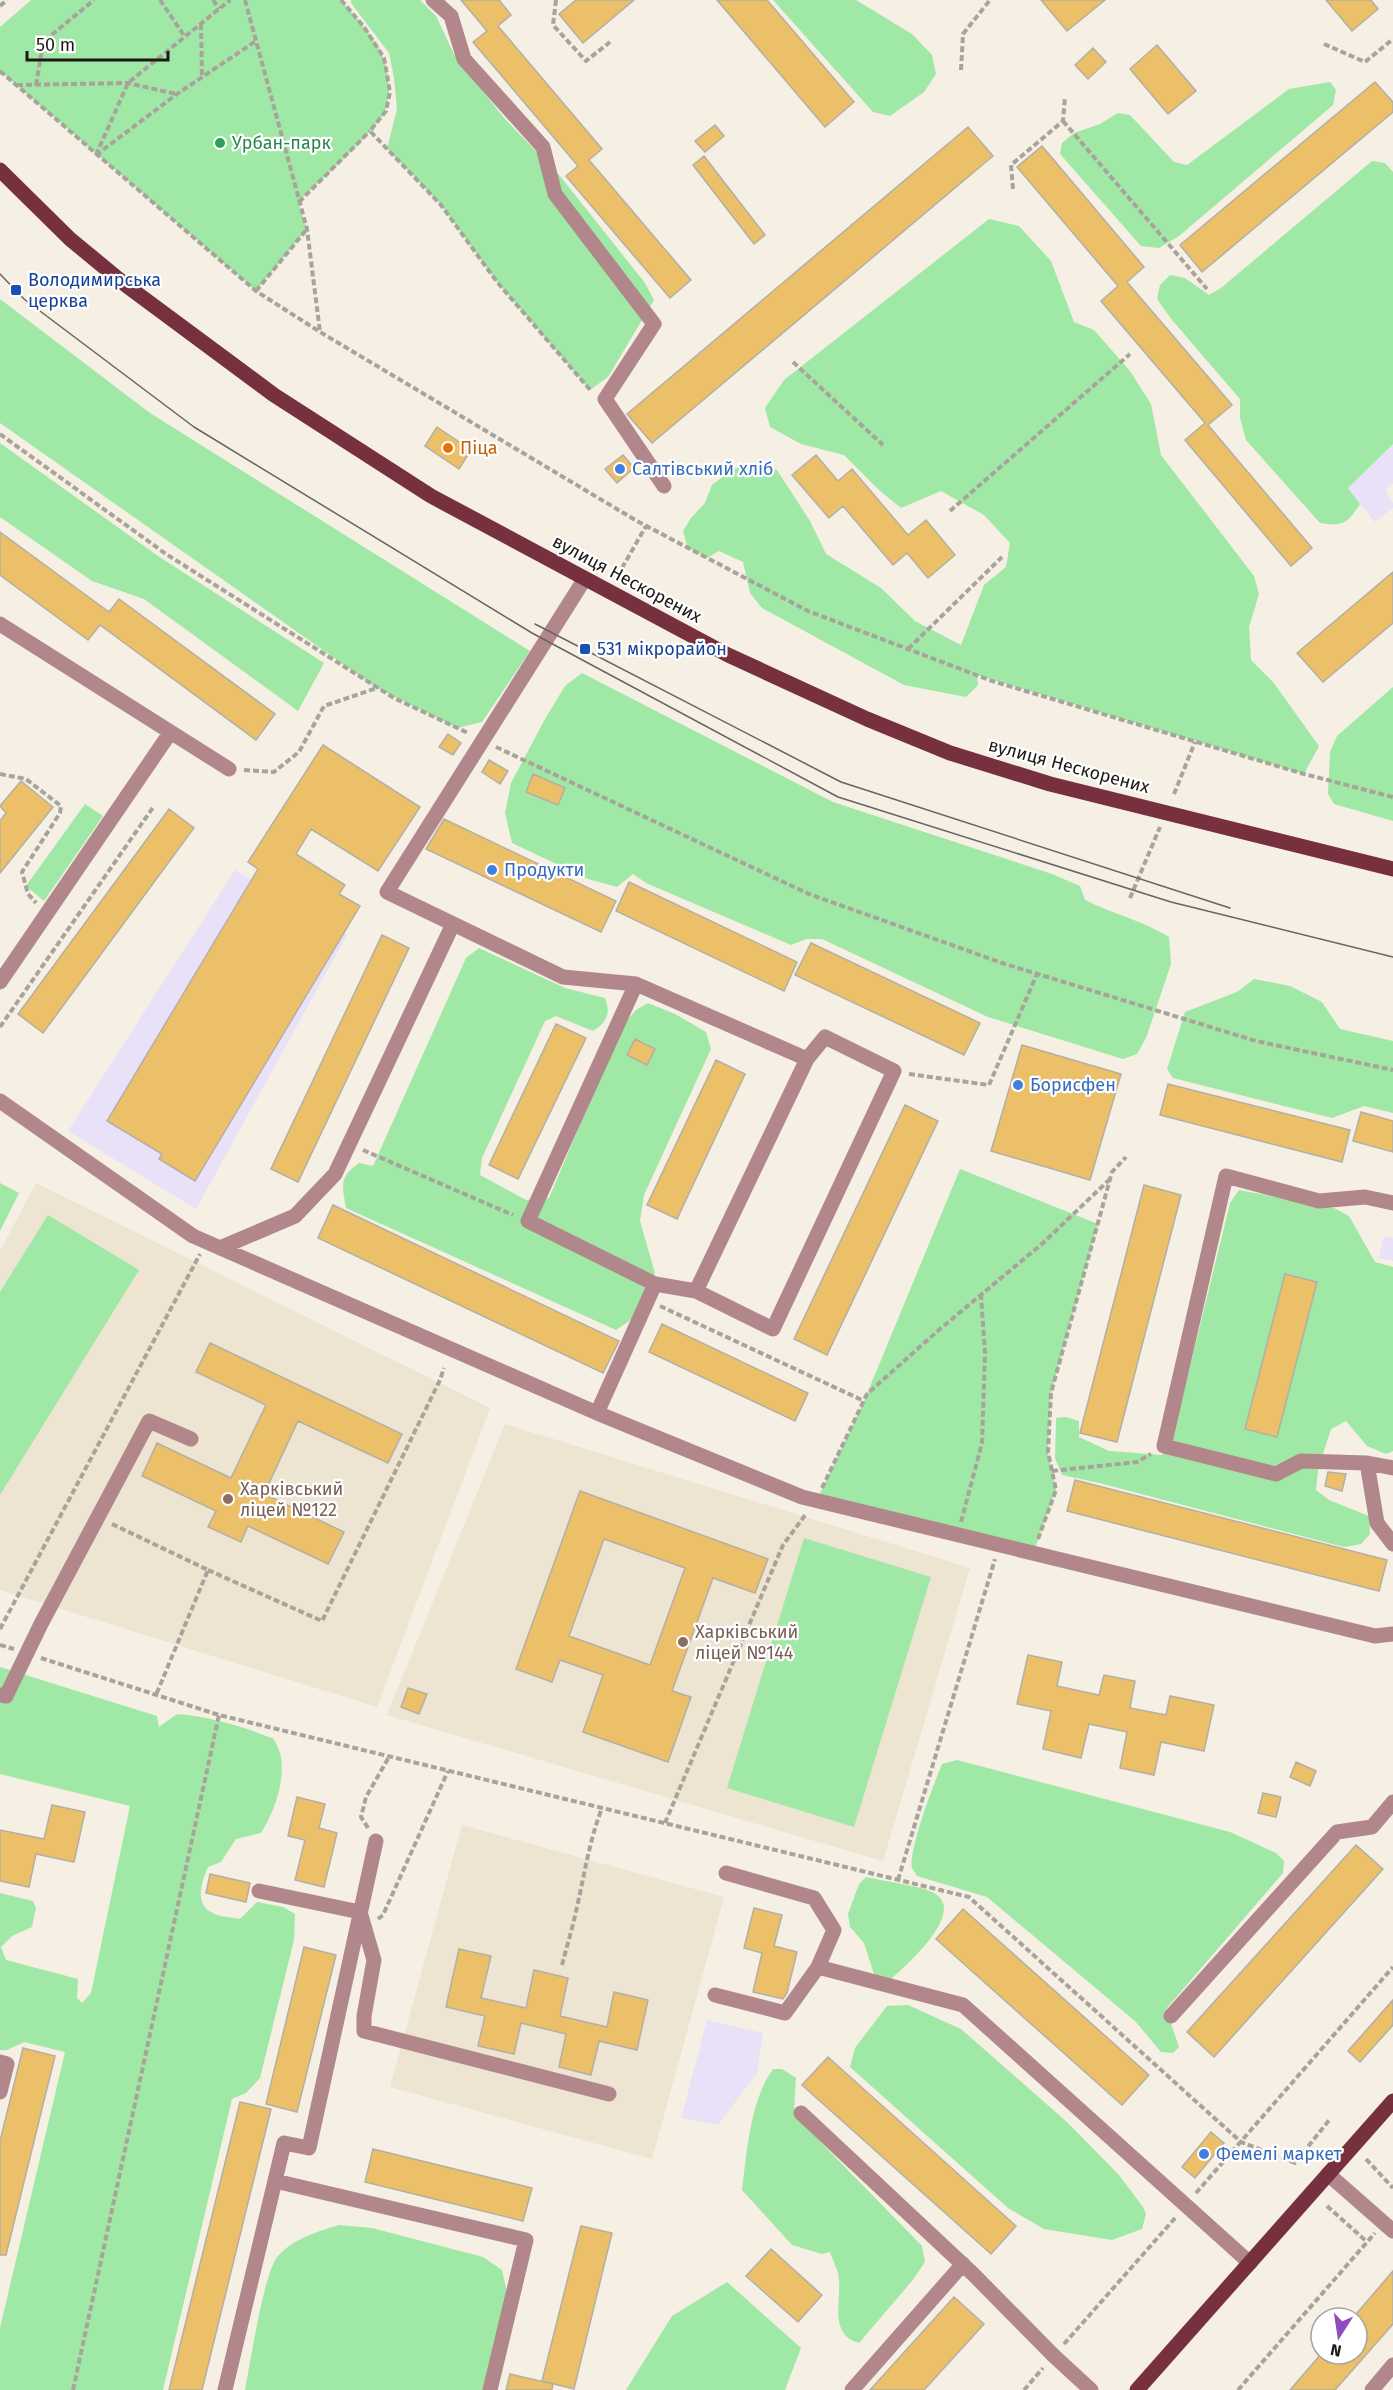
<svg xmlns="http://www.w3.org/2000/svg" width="1393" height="2390" font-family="'Fira Sans',sans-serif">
	<rect width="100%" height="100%" fill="#f5efe4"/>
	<!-- industrial -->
	<path fill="#e9e1f7" d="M1393,442V483L1385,490L1393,503V508L1375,522L1348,488Z
		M235,870L347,935L196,1209L68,1131Z
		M1384,1236L1393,1238V1261L1379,1258Z
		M707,2020L763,2033L757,2073L718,2125L681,2118Z"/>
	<!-- built -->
	<path fill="#ede4d2" d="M36,1183L490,1408L377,1707L0,1590V1251Z
		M505,1424L970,1568L883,1861L387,1715Z
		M462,1825L724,1897L652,2159L390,2087Z"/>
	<!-- green -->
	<path fill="#a0e8a6" d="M31,0H341C355,16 377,39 384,59C389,74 391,94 386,109C380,128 316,185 298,202L307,229L256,291L0,71V27Z
		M351,0H420L436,16L454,54L504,118L560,176L645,283L654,300L608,377L590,390L497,282L441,205L387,149L397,109L394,78L389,53L351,3Z
		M773,0H856L912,34L932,55L936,74L924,92L890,116L873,112Z
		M1330,82L1336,90L1333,105L1179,236L1159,248L1141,246L1060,154L1062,143L1074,133L1100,124L1118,113L1130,115L1174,162L1187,165L1289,89Z
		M1372,161L1385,163L1393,172V444L1348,488L1360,504C1348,523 1343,527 1320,523L1246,440L1240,418V399L1172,320L1157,299L1160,285L1170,275L1185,278L1209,295L1221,288Z
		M989,219L1019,226L1051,261L1074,322L1094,330L1130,371L1151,404L1161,455L1254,576L1259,594L1249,627L1251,660L1273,682L1319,746L1304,774L977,675L978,685L966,697L904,685L762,608L750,593L743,562L719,551L707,558L688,548L683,531L691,518L705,503L712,485L733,469L757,463L777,470L810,521L826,554L881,588L915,621L961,645L984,585L1006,567L1010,543L984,515L941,491L901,508L879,490L844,455L801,444L770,427L765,408L784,380Z
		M0,299L150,413L530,651L482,722L457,728L377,688L0,423Z
		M0,443L158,556L324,663L298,711L144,599L92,581L0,517Z
		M582,673L833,802L1052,874L1080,886L1085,900C1113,914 1144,921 1169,937L1171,964L1146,1038L1137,1054L1123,1059L988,1017L822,939H806L791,945L646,883L633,874L617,887L588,879L512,843L505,813L511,783L545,719L565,686Z
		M1393,687V821L1334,804L1328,794L1330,752L1337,736Z
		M85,804L103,816L44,901L26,886Z
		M479,948L565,988L605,998C611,1014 607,1022 593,1031L556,1016L545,1021L482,1158L480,1175L526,1200L549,1198L622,1026L636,1010L648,1003L675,1014L706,1032L711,1049L644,1195L640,1221L655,1273L632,1319L616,1330L346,1208C342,1185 339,1177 359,1163L373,1166L466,958Z
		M1254,979L1290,986L1322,1002L1340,1029L1393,1041V1113L1364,1106L1332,1118L1173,1078L1167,1069L1185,1012L1237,992Z
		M960,1169L1098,1224L1051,1393L1048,1452L1056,1490L1033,1554L816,1502L864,1401Z
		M0,1183L19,1193L0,1231Z
		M1239,1190L1334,1208L1349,1216L1375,1262L1393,1267V1451L1386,1454L1367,1446L1346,1421L1331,1429L1318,1470L1316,1490L1329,1500L1369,1516L1370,1534L1361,1544L1344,1547L1099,1483L1062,1475L1055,1458L1056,1418L1066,1417L1079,1421V1437L1109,1451L1162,1455L1172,1440L1230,1203Z
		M48,1215L139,1270L0,1495V1292Z
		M804,1538L931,1577L854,1827L727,1788Z
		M0,1667L157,1716L159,1727L177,1714C211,1717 242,1726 274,1739C276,1745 280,1751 281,1757C285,1783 274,1812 261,1833L236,1839L221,1862L208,1867C202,1881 194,1903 211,1912C218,1917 231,1917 240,1919L257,1902L283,1907L295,1914L294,1940L260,2078L246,2093L232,2099L163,2390H0V2328L65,2052L24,2042L7,2050H0V1893L33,1901L36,1908L32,1927L12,1936L1,1947L6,1960L78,1979L77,1998L82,2003L91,1993L130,1806L0,1774Z
		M957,1760L1230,1832L1276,1853L1284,1861L1283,1873L1166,2009L1179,2047L1173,2053L1161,2052L1135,2021L987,1897L917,1876C916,1873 913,1871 912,1868C908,1851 934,1783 942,1764Z
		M866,1877C882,1881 922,1886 934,1893C968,1912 905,1966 890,1980L874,1974L864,1943L850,1927L848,1914L859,1884Z
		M908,2005L961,2029L1067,2122L1119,2175L1143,2207L1146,2214L1142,2229L1112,2240L1044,2229L1008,2208L850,2067L855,2048L887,2006Z
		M773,2069H782L796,2078L794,2111L801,2122L922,2246L925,2262L912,2281L859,2343C829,2335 841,2303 839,2280C839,2271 833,2261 830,2252L822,2254L792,2245L742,2190C747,2152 750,2101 773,2069Z
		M339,2225L372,2228L483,2257L502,2270L507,2292L483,2390H245C250,2365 264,2271 278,2256C295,2238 316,2232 339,2225Z
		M727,2282L801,2348L785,2390H626L672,2316Z"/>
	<!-- building -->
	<path fill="#ebc069" stroke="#b4afa4" stroke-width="1.5" fill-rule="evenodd" d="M461,0H499L511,15L498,26L602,149L589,160L691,280L670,298L566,176L578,166L473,42L487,31Z
		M576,0H634L583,43L559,14Z
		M717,0H767L854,102L825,127Z
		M1041,0H1105L1067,31Z
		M1326,0H1371L1378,9L1352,31Z
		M1157,45L1196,91L1168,114L1130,69Z
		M1093,48L1106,62L1088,79L1075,65Z
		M1375,82L1393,102V112L1202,272L1180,245Z
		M715,125L724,136L705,152L695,141Z
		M968,127L993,156L652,443L627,414Z
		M1042,146L1144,267L1127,282L1232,405L1208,425L1312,548L1291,566L1185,440L1205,423L1101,301L1118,286L1017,167Z
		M704,156L765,235L754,244L693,165Z
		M437,427L471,450L459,469L425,446Z
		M623,455L634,468L617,483L605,469Z
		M816,455L838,481L852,469L908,535L926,520L955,555L928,578L907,553L893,565L843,506L829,518L792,475Z
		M0,532L109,612L119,599L275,714L256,740L100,625L88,640L0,575Z
		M1393,572V623L1323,682L1297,653Z
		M448,734L461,743L453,755L439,747Z
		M323,745L420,807L378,871L311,829L296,854L345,885L339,894L360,906L195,1181L159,1159L162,1154L107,1121L258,869L248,862Z
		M489,760L508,771L500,784L482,772Z
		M533,774L565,788L558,805L526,792Z
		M21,781L53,807L0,873V821L6,813L0,806Z
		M169,809L194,828L43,1033L18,1014Z
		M444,819L616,901L601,932L426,849Z
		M629,882L797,962L784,991L616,911Z
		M382,935L409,948L298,1182L271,1169Z
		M811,943L980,1023L964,1055L795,975Z
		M556,1024L586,1038L518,1179L489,1165Z
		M635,1039L655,1049L647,1065L627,1055Z
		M1022,1045L1121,1074L1090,1180L991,1151Z
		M716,1060L745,1074L677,1219L647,1205Z
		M1168,1084L1350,1130L1342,1162L1160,1115Z
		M905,1105L938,1121L827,1355L794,1339Z
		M1361,1112L1393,1121V1152L1353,1141Z
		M1144,1185L1181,1195L1117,1442L1080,1433Z
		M333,1205L619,1341L603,1373L318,1238Z
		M1285,1274L1317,1282L1277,1437L1245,1429Z
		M662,1324L808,1393L795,1421L649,1352Z
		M210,1343L402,1434L388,1463L298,1421L264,1494L344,1532L328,1564L248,1526L241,1542L208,1527L216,1511L142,1476L157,1443L231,1478L266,1405L196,1372Z
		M1328,1472L1346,1474L1342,1491L1325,1486Z
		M1075,1480L1387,1560L1379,1591L1067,1511Z
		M580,1491L768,1559L755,1593L713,1578L672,1691L691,1697L668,1762L583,1732L603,1675L560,1660L552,1682L516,1669ZM604,1539L685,1568L650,1665L569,1636Z
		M1028,1655L1062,1662L1057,1686L1099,1695L1104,1675L1135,1681L1130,1708L1166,1715L1170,1696L1214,1705L1204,1751L1161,1742L1154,1775L1120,1768L1127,1732L1089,1724L1081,1758L1043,1749L1051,1711L1017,1704Z
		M408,1688L427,1694L419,1714L401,1707Z
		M1296,1762L1316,1771L1310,1786L1290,1777Z
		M1263,1793L1281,1797L1276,1817L1258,1813Z
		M297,1797L325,1804L319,1828L337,1833L324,1887L295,1880L305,1840L288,1836Z
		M52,1805L85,1812L74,1862L36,1854L29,1887L0,1881V1830L44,1839Z
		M1356,1845L1383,1869L1214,2057L1187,2032Z
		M210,1874L250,1883L246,1902L206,1893Z
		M754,1908L782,1915L774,1946L797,1952L787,1993L783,1999L753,1992L762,1953L744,1948Z
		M963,1909L1149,2075L1122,2105L936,1939Z
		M304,1947L336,1955L297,2112L266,2104Z
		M459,1949L491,1956L481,1998L526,2008L534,1970L568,1978L560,2016L607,2027L614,1992L648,2000L637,2050L599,2041L591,2075L559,2067L566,2034L521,2023L514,2054L478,2046L485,2016L446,2007Z
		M1393,2000V2025L1360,2062L1348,2051Z
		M23,2048L55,2056L6,2255H0V2141Z
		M828,2057L1016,2226L991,2254L802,2085Z
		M240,2102L271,2109L202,2390H169Z
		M1211,2132L1224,2143L1195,2178L1182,2167Z
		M373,2149L532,2188L523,2221L365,2182Z
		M581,2226L612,2233L574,2389L542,2381Z
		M771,2249L822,2295L798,2322L746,2276Z
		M1393,2271V2324L1335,2390H1290L1321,2354H1357V2313Z
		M954,2297L984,2324L924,2390H870Z
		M510,2374L553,2384L552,2390H506Z"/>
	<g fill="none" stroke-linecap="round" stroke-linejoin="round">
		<!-- path -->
		<path stroke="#a8a39b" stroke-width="4" stroke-dasharray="6 3" stroke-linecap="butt" d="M160,0L185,37
			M213,0L219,9
			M245,0L307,229L320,332
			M341,0L364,27L384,58L390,92L386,111L370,131L441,205L497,282L592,392
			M556,0L553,25L586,61L610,42
			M0,6L7,0
			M201,24L202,76
			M1324,44L1365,62L1393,39
			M961,70L963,34L990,0
			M0,71L256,291L320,332L637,521L808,611L992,681L1304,774L1393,797
			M17,85L128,83L176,94
			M36,85L42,49L48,38L94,0
			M1063,121L1207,289
			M96,155L128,83L230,0
			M96,155L177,94L256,41
			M1013,189L1011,165L1063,121L1065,97
			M299,202L370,131
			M256,291L307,229
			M793,362L883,445
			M0,434L166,554L394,698L468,733
			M950,511L1130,354
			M622,568L646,526
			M908,649L1002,557
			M496,747L809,894L1005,964L1256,1041L1393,1070
			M244,770L274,772L299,752L324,706L377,688
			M0,774L26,779L61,806L60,813L22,872L28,894L36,903
			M1174,794L1195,742
			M1130,898L1160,827
			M0,1027L154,806
			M909,1074L989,1085L1037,974
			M363,1150L513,1215
			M660,1306L864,1401
			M1052,1471L1137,1462L1151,1454
			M822,1488L867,1394L940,1329L1043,1243L1110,1179
			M961,1522L982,1443L985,1353L981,1295
			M112,1524L208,1570L156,1695
			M1038,1539L1056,1490L1048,1452L1051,1393L1112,1172L1126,1157
			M208,1570L322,1621L440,1380L444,1368
			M0,1629L200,1254
			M0,1645L14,1649
			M41,1658L219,1715L969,1897L1241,2142L1295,2163L1330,2119
			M665,1823L783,1545L806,1514
			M368,1828L361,1817L366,1797L389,1757
			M898,1880L995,1559
			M378,1919L383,1915L448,1771
			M562,1965C567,1946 573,1926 577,1907C585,1872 589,1842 602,1808
			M1366,2159L1393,2188
			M1196,2193L1393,1967
			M1327,2206L1367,2242
			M1064,2344L1176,2217
			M73,2390L219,1715
			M1024,2390L1043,2368
			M1238,2390L1375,2233"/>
		<!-- minor -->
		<path stroke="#b2878c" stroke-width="15" d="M433,0L451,16L464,59L543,147L555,194L654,324L605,399L664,486
			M584,580L387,892L563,977L636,984L528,1221L655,1284L597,1413
			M0,624L229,769
			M0,982L170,733
			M636,984L807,1059L696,1291L655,1284
			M0,1101L193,1236L597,1413L802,1497L1375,1636L1393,1634
			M1393,1203L1365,1197L1319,1201L1226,1176L1164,1446L1276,1474L1301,1461L1367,1463L1393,1468
			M220,1248L295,1216L335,1174L453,924
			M696,1291L773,1329L894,1071L825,1037L807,1059
			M1367,1463L1377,1523L1393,1544
			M0,1695L6,1696L41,1624L149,1421L191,1439
			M726,1873L814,1898L834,1930L818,1967L963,2005L1250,2263
			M259,1891L360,1912L374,1960L364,2016V2031L609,2094
			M715,1995L785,2013L818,1967
			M1171,2016L1337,1832L1372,1827L1393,1802
			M0,2062L7,2064L0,2092
			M801,2113L973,2274L1054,2356L1091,2390
			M1328,2174L1393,2231
			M275,2181L526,2240L490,2390
			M225,2390L284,2143L309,2148L376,1841
			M852,2390L963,2264
			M1372,2390L1393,2365"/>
		<!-- major -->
		<path stroke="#76303e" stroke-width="15" d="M0,170L70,239L127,286L274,395L431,496L728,655L867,719L950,753L1050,784L1393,869
			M1137,2390L1393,2101"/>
		<!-- tram -->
		<path stroke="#67645e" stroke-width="1.5" d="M0,274L24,299L194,427L532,633L838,797L1171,902L1393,957
			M535,624L841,782L1230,908"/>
	</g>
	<!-- markers -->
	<circle fill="#2e9e5b" stroke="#fff" stroke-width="2" cx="220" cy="143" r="6"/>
	<g fill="#1a4fb4" stroke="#fff" stroke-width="2">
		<rect x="10" y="284" width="12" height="12" rx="3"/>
		<rect x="579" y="643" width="12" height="12" rx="3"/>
	</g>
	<circle fill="#e8710a" stroke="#fff" stroke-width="2" cx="448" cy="448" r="6"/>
	<g fill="#3f7fe0" stroke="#fff" stroke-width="2">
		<circle cx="620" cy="469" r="6"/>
		<circle cx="492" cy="870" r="6"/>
		<circle cx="1018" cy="1085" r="6"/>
		<circle cx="1204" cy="2154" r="6"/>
	</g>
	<g fill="#8d6e63" stroke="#fff" stroke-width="2">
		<circle cx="228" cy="1499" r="6"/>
		<circle cx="683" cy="1642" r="6"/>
	</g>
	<g text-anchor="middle" stroke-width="4.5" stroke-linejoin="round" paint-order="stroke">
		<!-- leisure labels -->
		<g font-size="18" fill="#27864d" stroke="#fff" text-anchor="start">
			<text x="232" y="149">Урбан-парк</text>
		</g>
		<!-- transit labels -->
		<g font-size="18" fill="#164399" stroke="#fff" text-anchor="start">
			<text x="28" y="286">Володимирська<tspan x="28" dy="21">церква</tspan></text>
			<text x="597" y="655">531 мікрорайон</text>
		</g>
		<!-- food labels -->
		<g font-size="18" fill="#c56008" stroke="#fff" text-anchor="start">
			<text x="460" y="454">Піца</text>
		</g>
		<!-- shop labels -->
		<g font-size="18" fill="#366cbe" stroke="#fff" text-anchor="start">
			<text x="632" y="475">Салтівський хліб</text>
			<text x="504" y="876">Продукти</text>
			<text x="1030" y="1091">Борисфен</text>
			<text x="1216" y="2160">Фемелі маркет</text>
		</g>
		<!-- street labels -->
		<g font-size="18" fill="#1c1a16" stroke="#fff">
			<text transform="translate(627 579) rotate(28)" y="6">вулиця Нескорених</text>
			<text transform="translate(1069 766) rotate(15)" y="6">вулиця Нескорених</text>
		</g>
		<!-- education labels -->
		<g font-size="18" fill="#785e54" stroke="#fff" text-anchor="start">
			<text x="240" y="1495">Харківський<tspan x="240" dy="21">ліцей №122</tspan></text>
			<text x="695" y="1638">Харківський<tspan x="695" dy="21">ліцей №144</tspan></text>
		</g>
	</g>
	<!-- north arrow -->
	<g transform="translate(1339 2336) rotate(192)"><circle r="28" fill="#ffffff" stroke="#a4a3a2" stroke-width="1.5"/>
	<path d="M0-4.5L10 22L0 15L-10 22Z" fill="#904bbe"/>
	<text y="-9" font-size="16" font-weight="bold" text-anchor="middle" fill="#1c1a16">N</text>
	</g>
	<!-- scale -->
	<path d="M27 51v9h141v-9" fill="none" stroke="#1c1a16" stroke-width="3"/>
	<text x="36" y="51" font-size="18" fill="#1c1a16" stroke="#ffffff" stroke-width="4.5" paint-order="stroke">50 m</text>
</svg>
